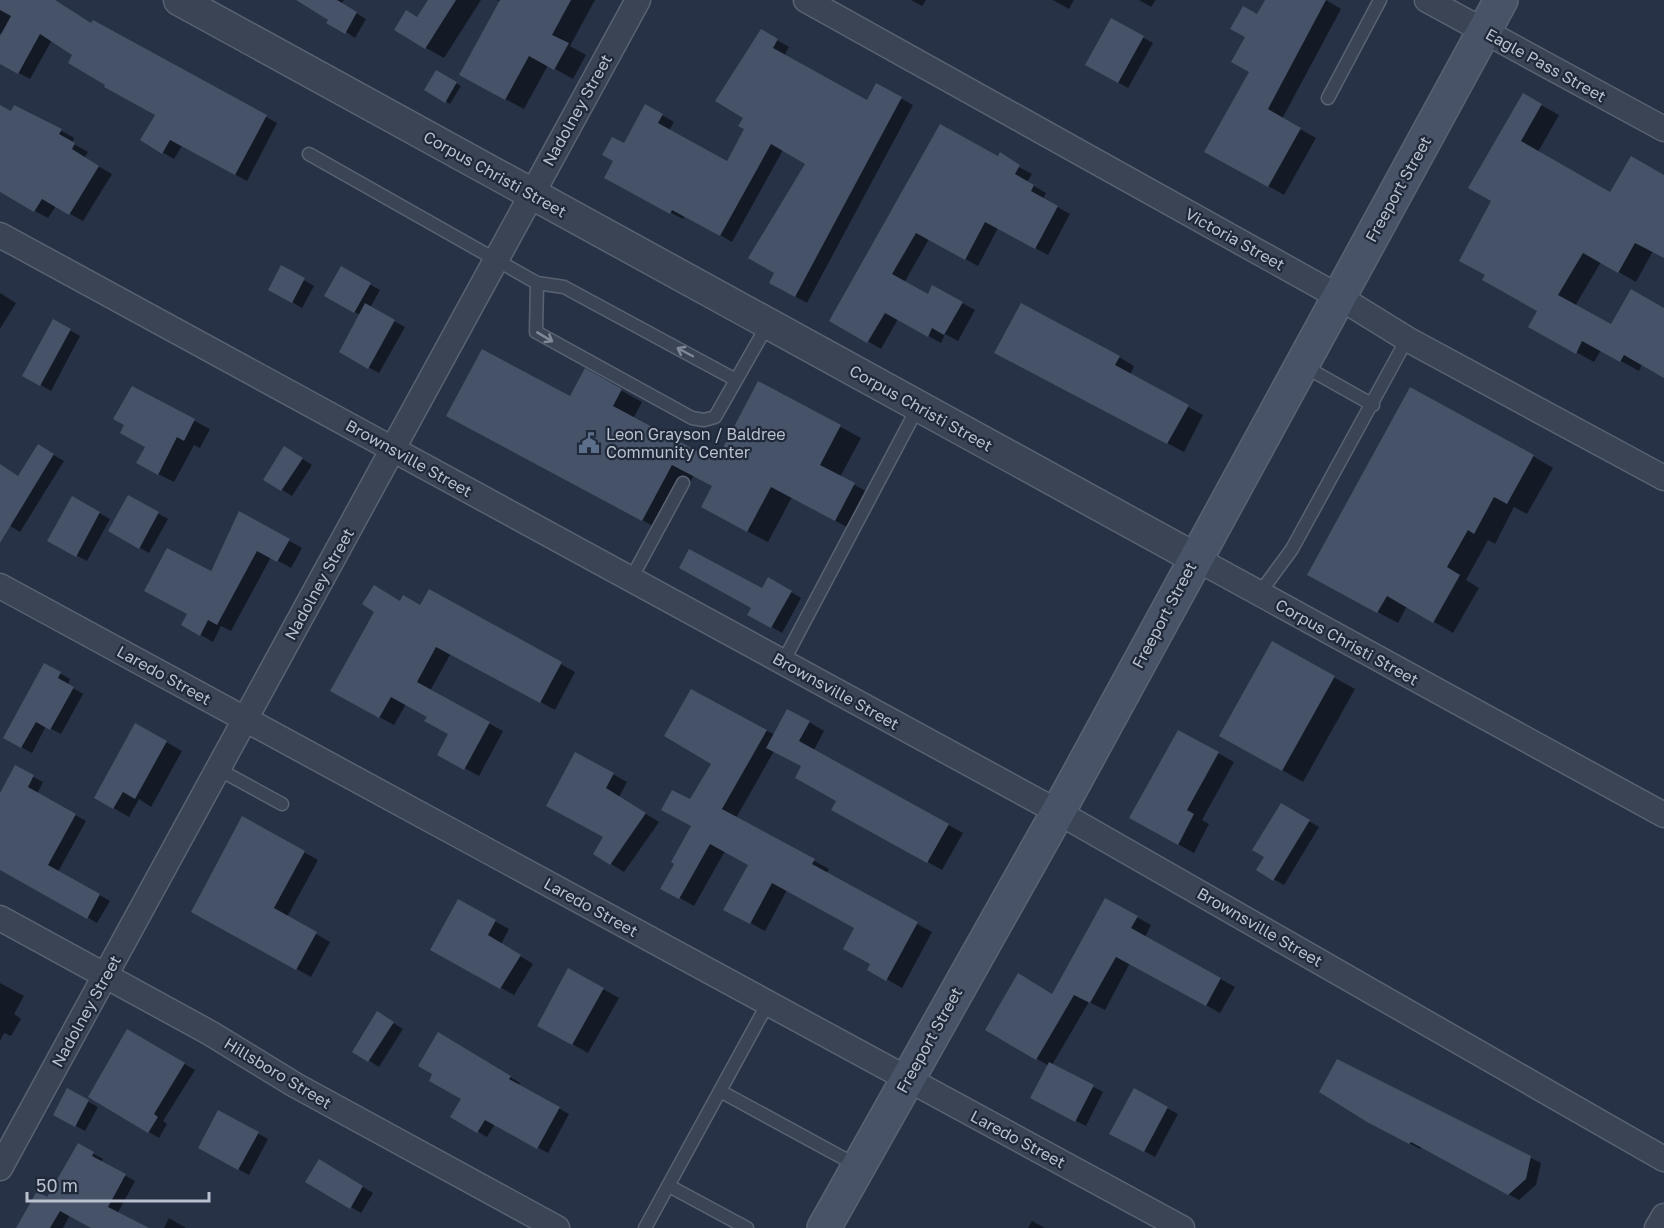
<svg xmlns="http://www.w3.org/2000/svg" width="1664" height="1228" font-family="'Golos Text',sans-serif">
	<rect width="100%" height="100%" fill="#273246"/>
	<!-- shadow -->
	<path fill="#0007" d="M0,0H50L92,25L94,22L277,123L247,181L182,146L174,159L142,140L157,115L107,84L74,54L52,40L30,79L0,63L2,34L0,33Z
		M299,0H344L341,4L366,19L355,38Z
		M430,0H481L444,58L426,48L418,19Z
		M497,0H595L570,46L586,55L573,79L548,65L524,109L479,85L500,2Z
		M911,0H926L922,6Z
		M1053,0H1074L1069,9Z
		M1139,0H1156L1151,7Z
		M1266,0H1326L1341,9L1282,119L1316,138L1284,195L1206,151L1250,72L1258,16Z
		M1112,20L1153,43L1128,88L1087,65Z
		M762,31L789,47L784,56L867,102L877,85L913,105L807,303L771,283L776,273L807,163L783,150L732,242L685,215L683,219L617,185L624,145L646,106L674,122L669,131L727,163L746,129Z
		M436,72L461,86L450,104L426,90Z
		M1523,95L1559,115L1538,152L1611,194L1664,177V257L1653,251L1636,282L1601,262L1575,306L1612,326L1664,309V376L1642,364L1639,371L1601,350L1594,362L1530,327L1539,311L1487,275L1493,200Z
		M0,107L11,113L46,122L74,138L72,143L88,152L84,158L112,174L83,221L56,206L48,218L0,192Z
		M941,126L1032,174L1027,182L1046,193L1043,199L1070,214L1048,255L998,228L978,266L929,239L904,283L928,296L933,287L975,310L958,341L945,334L941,343L898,319L881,349L831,320Z
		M282,267L314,286L302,308L270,289Z
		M341,268L380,290L370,308L405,327L379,373L341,352L360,315L326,296Z
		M0,293L16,303L0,329Z
		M54,321L80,336L51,391L24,375Z
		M1119,357L1134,366L1130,375L1203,415L1184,452L1011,361Z
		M585,370L642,402L633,419L716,463L759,383L861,438L840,477L875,496L856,532L792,497L768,542L724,519L714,486L694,475L664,532L469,427L570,398Z
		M132,388L210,429L200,448L194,445L174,482L154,472L147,447L126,425Z
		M38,446L64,461L20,532L0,520V465L19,477Z
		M295,454L312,465L292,496L265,479Z
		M1533,456L1553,468L1527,514L1514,507L1495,544L1488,540L1466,580L1479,588L1453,633L1407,606L1398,623L1329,586Z
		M129,497L168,519L149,553L110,531Z
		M72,498L110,519L87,561L49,541Z
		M240,513L302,548L291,568L271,557L231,631L221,626L213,642L183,625Z
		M769,579L801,598L782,633L749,614Z
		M430,591L575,672L555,710L451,653L430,691L503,731L479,776L439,754L450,734L428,716L406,704L394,725L346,699L401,603L421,607Z
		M1272,643L1355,689L1303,782L1221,735Z
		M45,665L70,679L68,685L83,694L61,734L46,726L32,753L5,738Z
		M692,691L775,735L809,722L824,731L814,750L963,833L942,870L833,809L838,800L803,766L774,751L736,818L829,869L826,874L932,932L902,988L869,969L872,964L856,927L787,890L765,931L725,909L750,865L725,851L694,906L662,888L693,826L691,801L713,763Z
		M136,725L182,751L151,807L139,799L129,817L96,798Z
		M1218,753L1234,762L1202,820L1209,824L1194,853L1147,827Z
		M576,754L627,782L619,797L659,822L624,872L595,854L605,837Z
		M15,767L43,782L37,794L86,821L58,872L110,901L97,923L0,865V796Z
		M1281,805L1319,827L1284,885L1258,870L1266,856Z
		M243,818L318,860L287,917L330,942L311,977L193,911Z
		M1106,900L1151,925L1145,937L1235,987L1220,1013L1130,963L1105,1010L1089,1002L1052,1065L1103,1092L1086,1126L1042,1103L1049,1066L987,1029L1053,996Z
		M459,901L509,929L501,944L533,964L514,995L432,949Z
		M569,970L619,998L588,1053L539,1025Z
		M0,983L24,996L14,1014L21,1019L11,1036L4,1033L0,1041Z
		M377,1013L403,1029L379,1067L354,1051Z
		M128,1031L195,1070L163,1121L167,1124L159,1138L90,1096Z
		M438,1034L520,1083L519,1086L569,1114L548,1153L495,1124L487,1137L452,1116L463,1099L434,1074Z
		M1337,1061L1541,1163L1536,1185L1519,1200L1422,1146L1420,1149L1379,1127Z
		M68,1090L98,1107L85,1131L55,1114Z
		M1134,1090L1178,1114L1155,1157L1111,1133Z
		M219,1112L268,1139L249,1175L200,1148Z
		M78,1145L103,1159L101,1162L135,1181L117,1214L145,1228H97L70,1215L63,1228H26L47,1199Z
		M319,1161L373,1193L361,1213L307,1181Z
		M169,1218L186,1228H164Z
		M1032,1221L1045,1228H1028Z"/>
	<!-- building -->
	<path fill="#455268" d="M0,0H55L91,23L93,20L267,115L235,175L170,140L162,154L140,140L155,115L104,87L105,85L68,63L72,55L40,34L18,74L0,64V36L11,16L0,10Z
		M296,0H337L357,12L345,34L326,23L328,20Z
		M428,0H456L425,49L394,30L406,10L417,17Z
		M500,0H571L552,35L569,43L554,70L529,56L505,100L459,75Z
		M1265,0H1326L1268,109L1301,128L1268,187L1204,152L1249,72L1231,62L1245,37L1230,29L1243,6L1257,14Z
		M1111,18L1144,36L1118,83L1085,65Z
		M761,29L778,39L773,48L867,100L876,83L902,97L795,297L769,283L774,273L748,258L805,164L771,144L720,236L672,210L670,214L604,178L613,161L602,155L612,137L624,143L645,104L663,114L658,123L727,161L744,129L738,126L743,118L715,101Z
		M436,70L457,82L445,103L424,90Z
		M1523,93L1542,104L1521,141L1610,192L1631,156L1664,175V258L1635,243L1618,273L1583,253L1558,295L1611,324L1631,289L1664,308V378L1624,355L1620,362L1582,341L1576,354L1528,327L1537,311L1482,280L1485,275L1459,261L1491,201L1468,188Z
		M0,105L11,111L14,105L62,129L59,134L75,143L72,149L99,166L69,215L42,199L34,212L0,192Z
		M940,124L998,156L1000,152L1020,165L1015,174L1034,185L1031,191L1058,206L1035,249L985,222L965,260L916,233L892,274L928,294L932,285L963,302L944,335L932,328L928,337L885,313L867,343L829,321Z
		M281,265L305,278L292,303L268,290Z
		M341,266L371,283L354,313L324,296Z
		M365,303L395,320L368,369L339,352Z
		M1021,303L1120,356L1115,365L1189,405L1167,444L994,353Z
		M53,319L71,329L40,386L22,376Z
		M482,349L570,396L585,368L622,389L613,406L716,461L758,381L841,425L820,465L855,483L835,521L771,487L747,532L701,507L712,486L672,465L642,521L446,416Z
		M132,386L195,419L184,441L177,437L158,475L136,463L145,447L120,433L124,425L113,419Z
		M1410,387L1534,455L1507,504L1494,497L1474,534L1468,530L1447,567L1460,575L1433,623L1387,596L1377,613L1307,575Z
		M38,444L54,454L0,543V464L18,476Z
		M284,446L303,458L281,491L263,480Z
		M128,495L159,512L139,549L108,531Z
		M72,496L100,512L76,557L47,541Z
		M239,511L290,539L277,562L257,551L217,625L208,620L200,636L181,625L187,614L144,591L167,548L211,571Z
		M689,549L762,588L768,577L792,591L771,628L747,615L751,608L679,568Z
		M374,585L400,601L403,595L420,605L429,589L562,662L540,703L436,647L417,682L490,722L464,770L437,755L448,734L424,721L427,717L391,697L379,718L330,691L374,612L362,604Z
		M1272,641L1335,676L1282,771L1219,736Z
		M44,663L61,672L58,678L74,687L50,730L36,722L21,748L3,738Z
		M691,689L767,730L722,809L815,859L812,864L918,922L886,981L867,970L870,964L843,949L854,928L772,883L750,924L723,910L748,865L710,844L679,899L660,889L674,864L671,862L691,826L661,810L672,790L690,799L711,764L664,736Z
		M787,709L810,721L799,741L949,824L927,863L831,810L836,801L795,778L801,766L766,748Z
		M135,723L167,741L135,799L123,792L113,809L94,798Z
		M1178,730L1219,752L1187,810L1194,814L1178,845L1129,818Z
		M575,752L614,773L606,788L646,813L610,865L593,854L603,837L546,806Z
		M15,765L34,775L28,787L76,814L48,865L100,894L87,919L0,870V793Z
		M1281,803L1310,820L1273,881L1256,870L1264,857L1252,850Z
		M242,816L305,851L274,908L317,932L296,970L191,912Z
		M1105,898L1138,916L1131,928L1221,978L1206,1006L1116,957L1090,1003L1074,995L1036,1060L985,1030L1018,973L1052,994Z
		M458,899L496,920L488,935L521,955L500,989L430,950Z
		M568,968L604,988L572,1045L537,1026Z
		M377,1011L394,1022L368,1062L352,1052Z
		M127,1029L185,1063L154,1114L158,1117L148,1133L88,1097Z
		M438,1032L511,1076L509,1079L560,1107L537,1149L485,1120L477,1133L450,1117L461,1099L429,1081L432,1074L418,1066Z
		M1337,1059L1531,1156L1526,1179L1508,1195L1411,1142L1409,1144L1367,1122L1319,1092Z
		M1049,1062L1094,1085L1075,1122L1030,1098Z
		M67,1088L89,1100L75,1127L53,1115Z
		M1134,1088L1168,1107L1144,1152L1109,1134Z
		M218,1110L259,1132L238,1170L198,1148Z
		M78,1143L94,1152L92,1156L126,1174L108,1207L149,1228H91L60,1211L50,1228H16L37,1191L47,1197Z
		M319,1159L363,1186L350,1209L305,1182Z"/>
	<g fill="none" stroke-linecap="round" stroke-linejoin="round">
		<defs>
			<path id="service" d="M1328,98L1380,0
				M309,154L537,283L564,287L736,380
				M537,283L536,332L692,418L704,420L715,417L768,324
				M1302,365L1373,405
				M631,579L683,483
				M1259,594L1292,549L1407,339
				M783,662L918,407
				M218,769L282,804
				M720,1091L856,1165
				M669,1186L747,1228
				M645,1228L768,1003"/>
			<path id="minor" d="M806,0L1339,297L1407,339L1664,478
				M1427,0L1664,129
				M0,235L1058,812L1664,1159
				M1195,558L1664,815
				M0,586L1182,1228
				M0,918L210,1033L295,1085L557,1228
				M0,1168L638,0
				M1657,1228L1664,1216"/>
			<path id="tertiary" d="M179,0L1195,558"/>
			<path id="secondary" d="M824,1228L1058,812L1501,0"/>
		</defs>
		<!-- service casing -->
		<use href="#service" stroke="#5a6272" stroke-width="15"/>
		<!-- minor casing -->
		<use href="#minor" stroke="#5a6272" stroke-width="27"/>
		<!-- tertiary casing -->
		<use href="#tertiary" stroke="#5a6272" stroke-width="33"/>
		<!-- secondary casing -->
		<use href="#secondary" stroke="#5a6272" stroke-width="36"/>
		<!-- service -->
		<use href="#service" stroke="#3b4455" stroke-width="12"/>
		<!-- minor -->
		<use href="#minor" stroke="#3b4455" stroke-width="24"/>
		<!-- tertiary -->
		<use href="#tertiary" stroke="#3b4455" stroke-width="30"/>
		<!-- secondary -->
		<use href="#secondary" stroke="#495368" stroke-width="33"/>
	</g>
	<!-- one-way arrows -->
	<defs><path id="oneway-shaft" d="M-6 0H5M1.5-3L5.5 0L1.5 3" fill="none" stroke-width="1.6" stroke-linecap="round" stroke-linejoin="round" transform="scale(1.5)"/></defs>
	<g stroke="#808898">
		<use href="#oneway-shaft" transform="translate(545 337) rotate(31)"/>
		<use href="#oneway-shaft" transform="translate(685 352) rotate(-152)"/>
	</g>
	<!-- icons -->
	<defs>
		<symbol id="civic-bare" viewBox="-9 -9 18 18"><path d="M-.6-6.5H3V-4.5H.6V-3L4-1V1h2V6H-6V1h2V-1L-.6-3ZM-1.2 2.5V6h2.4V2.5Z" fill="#5c6f8a" stroke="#20293a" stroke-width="2.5" paint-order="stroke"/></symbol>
	</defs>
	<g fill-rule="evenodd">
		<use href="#civic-bare" x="574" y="428" width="30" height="30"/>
	</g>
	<g text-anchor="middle" stroke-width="4.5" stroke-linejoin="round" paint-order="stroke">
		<!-- street labels -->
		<g font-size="16" fill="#b9c0ce" stroke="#20293a">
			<text transform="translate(1546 65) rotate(29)" y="6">Eagle Pass Street</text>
			<text transform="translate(577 110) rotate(-61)" y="6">Nadolney Street</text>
			<text transform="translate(495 174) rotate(29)" y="6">Corpus Christi Street</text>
			<text transform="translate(1398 189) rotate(-61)" y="6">Freeport Street</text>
			<text transform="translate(1235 239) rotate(29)" y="6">Victoria Street</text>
			<text transform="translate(921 408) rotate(29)" y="6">Corpus Christi Street</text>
			<text transform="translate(409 458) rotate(29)" y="6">Brownsville Street</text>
			<text transform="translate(319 584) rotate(-61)" y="6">Nadolney Street</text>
			<text transform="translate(1164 615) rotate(-62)" y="6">Freeport Street</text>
			<text transform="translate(1347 642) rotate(29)" y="6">Corpus Christi Street</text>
			<text transform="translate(164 675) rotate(29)" y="6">Laredo Street</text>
			<text transform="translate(836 691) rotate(29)" y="6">Brownsville Street</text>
			<text transform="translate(591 907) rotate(29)" y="6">Laredo Street</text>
			<text transform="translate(1260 927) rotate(30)" y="6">Brownsville Street</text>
			<text transform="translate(86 1011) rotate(-61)" y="6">Nadolney Street</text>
			<text transform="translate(929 1040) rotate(-61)" y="6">Freeport Street</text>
			<text transform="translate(278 1073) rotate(31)" y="6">Hillsboro Street</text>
			<text transform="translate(1018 1139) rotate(28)" y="6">Laredo Street</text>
		</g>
		<!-- poi labels -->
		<g font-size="16" fill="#b9c0ce" stroke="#20293a" text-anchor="start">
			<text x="606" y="440">Leon Grayson / Baldree<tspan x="606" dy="18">Community Center</tspan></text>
		</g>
	</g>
	<!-- scale -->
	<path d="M27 1192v9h182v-9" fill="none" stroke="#b9c0ce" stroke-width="3"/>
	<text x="36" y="1192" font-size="18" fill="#b9c0ce" stroke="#20293a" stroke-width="4.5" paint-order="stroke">50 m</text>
</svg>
